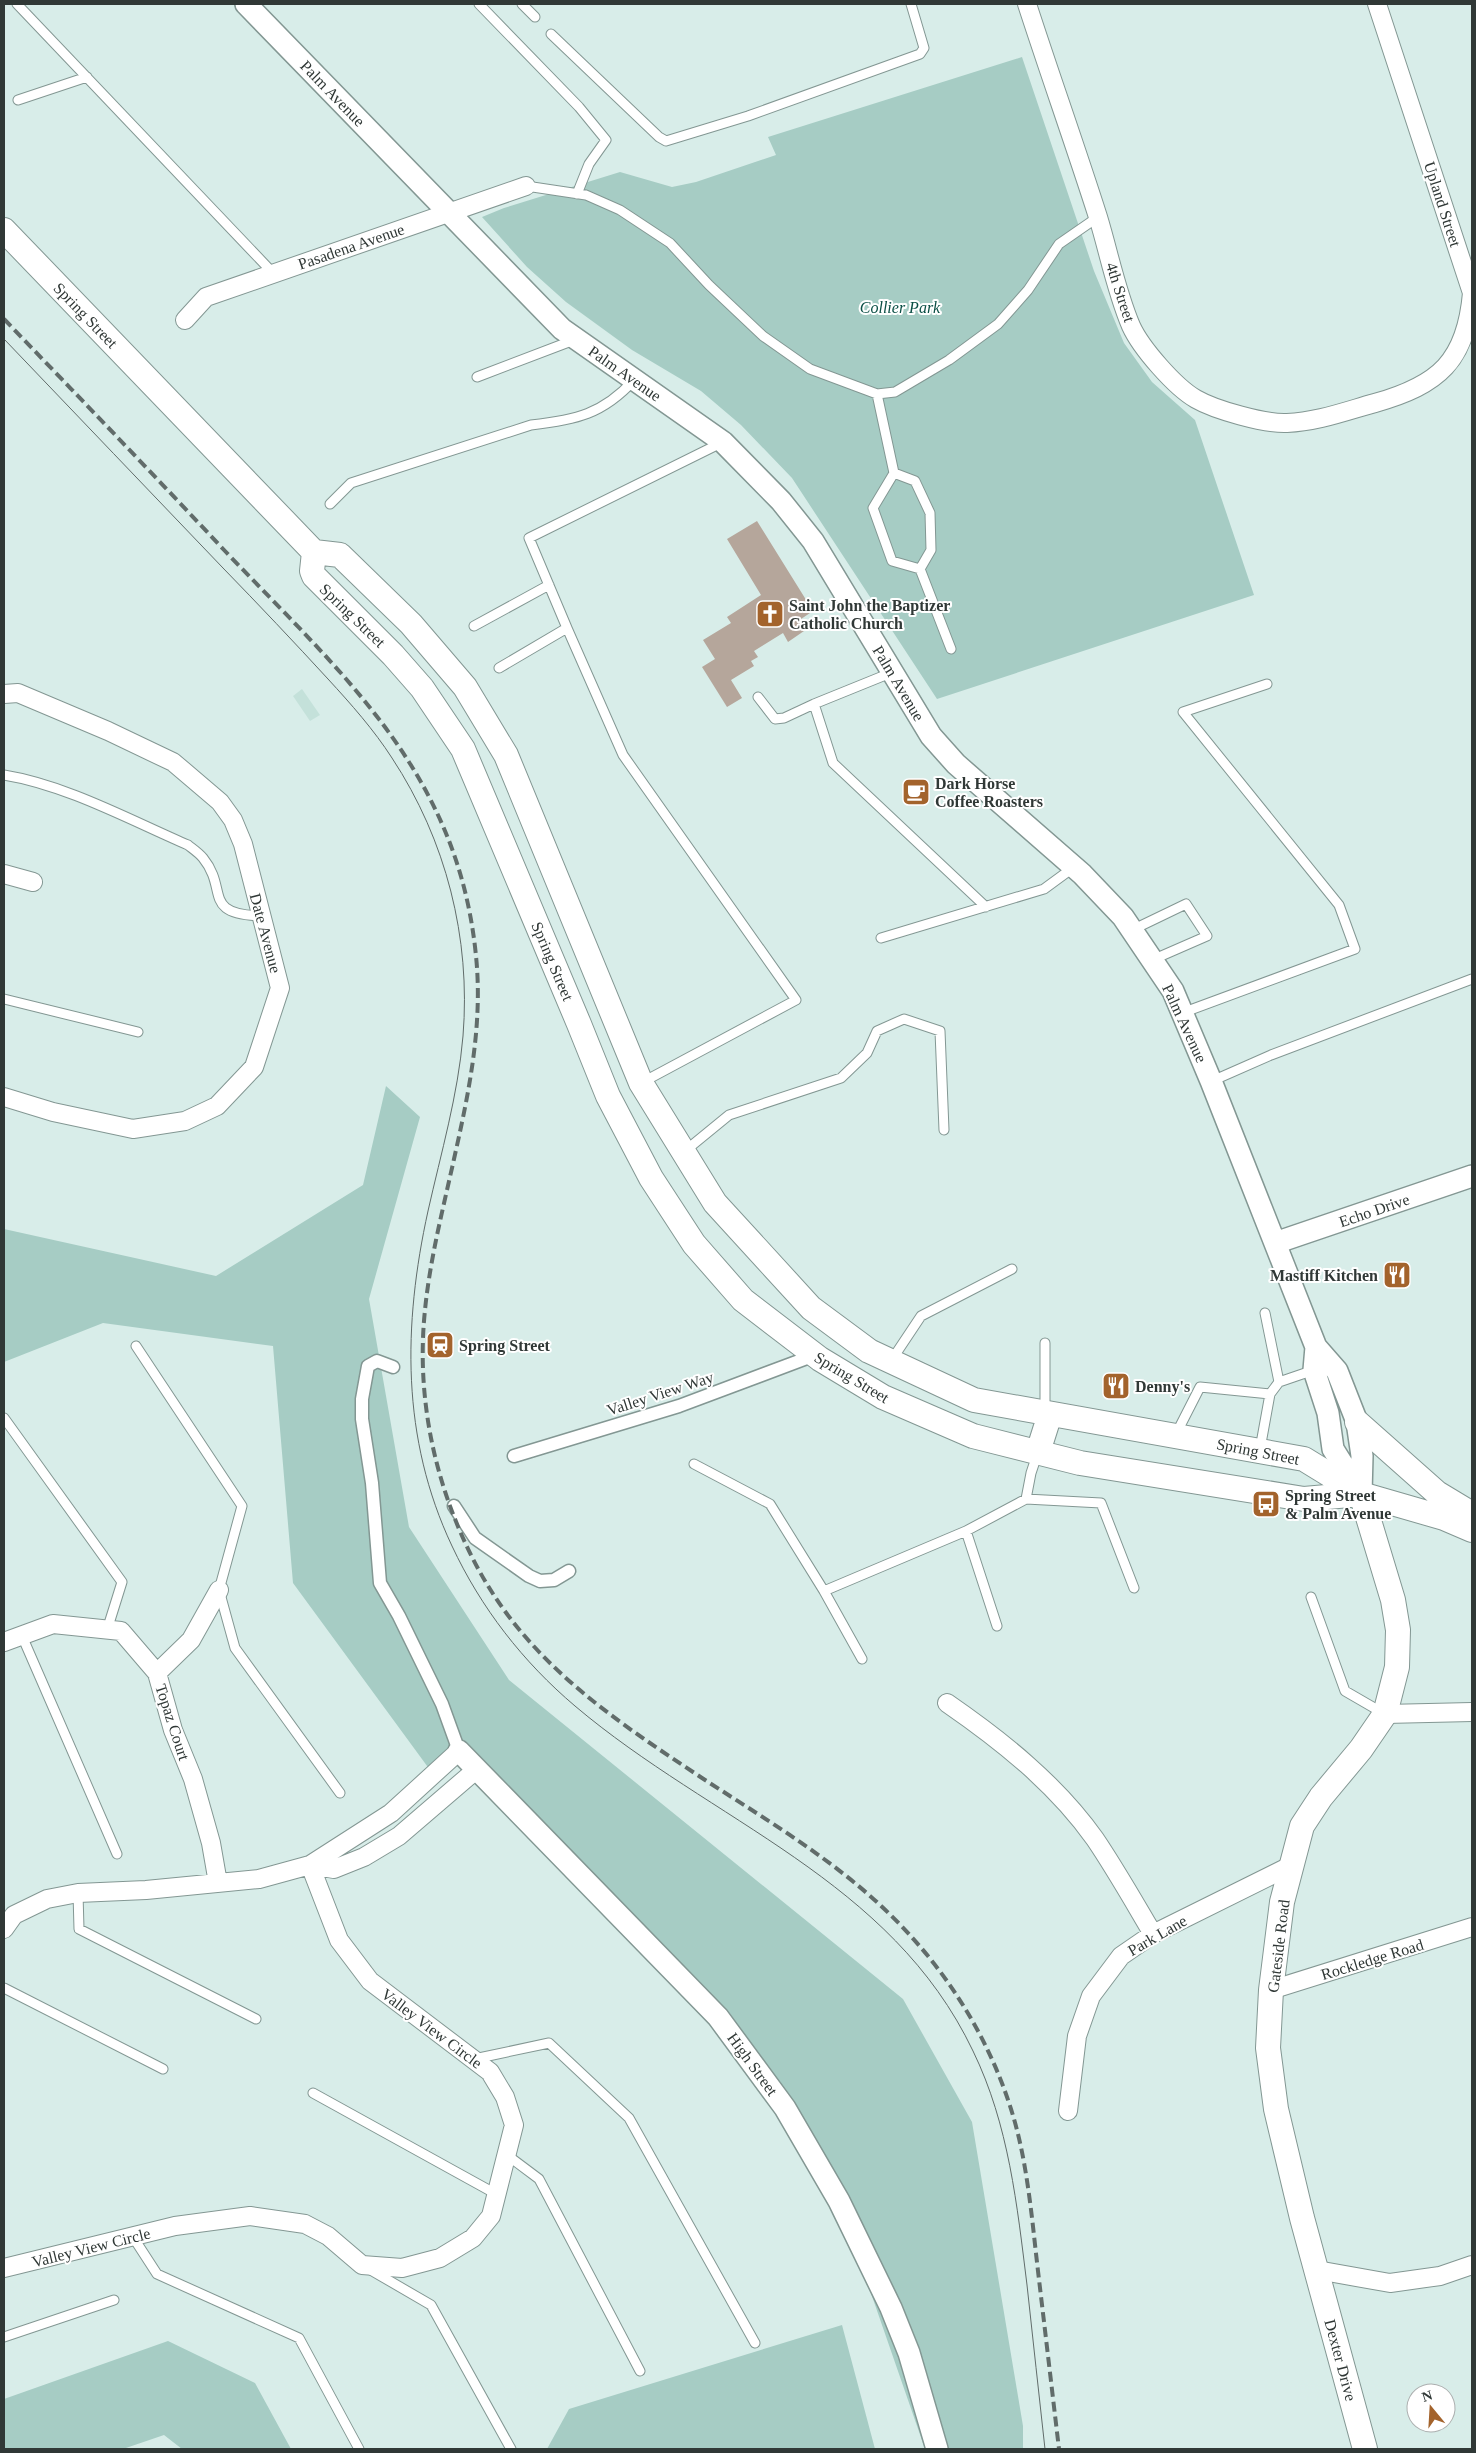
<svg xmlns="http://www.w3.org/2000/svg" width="1476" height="2453" font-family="Georgia,serif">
	<rect width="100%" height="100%" fill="#d8ede9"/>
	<!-- built -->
	<path fill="#c4e1da" d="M302,689L320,715L310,721L293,696Z"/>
	<!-- green -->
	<path fill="#a6ccc4" d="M1022,57L1094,271L1124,343L1152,382L1195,420L1254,595L937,699L792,478L741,425L701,391L632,350L566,302L527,267L482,217L504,208L620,172L672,187L696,182L776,155L768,137Z
		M386,1086L420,1117L369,1299L409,1527L509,1680L903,1999L972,2122L1023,2426V2449H925L839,2201L785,2108L459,1751L430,1770L293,1583L273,1346L103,1323L4,1362V1229L216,1276L363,1185Z
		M842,2325L875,2449H547L569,2409Z
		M168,2341L255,2383L291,2449H182L164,2435L123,2449H4V2399Z"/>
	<!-- building -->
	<path fill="#b5a69b" d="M757,521L813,611L798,621L804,631L788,642L783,633L754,651L758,657L751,661L754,666L731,680L742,698L727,707L702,667L715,659L703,640L731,623L727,617L761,595L727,539Z"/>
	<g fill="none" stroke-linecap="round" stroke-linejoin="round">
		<defs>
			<path id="service" d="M17,4L273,273
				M479,4L579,107L606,140L589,164L577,194
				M522,4L535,17
				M551,34L659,137L666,141L748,116L920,54L924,48L911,4
				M18,100L87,77
				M526,186L586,195L620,210L670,243L709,285L763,336L810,369L877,394L895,392L949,360L998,324L1028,290L1059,244L1098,217
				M477,377L574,340
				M877,394L894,473L873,508L892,561L920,569L931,550L930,513L915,481L894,473
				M330,504L351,483L531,425C576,420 603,414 634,380
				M920,569L951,649
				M474,626L549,585
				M567,628L529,538L721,443
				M499,668L567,628L623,755L796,1000L641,1083
				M758,697L775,719L784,718L814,704L833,763L986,907
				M814,704L893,672
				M4,775C66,785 130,820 188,845C193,849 199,853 203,858C229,890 201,914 261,916
				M1132,930L1186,904L1207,936L1152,960
				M881,938L1044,889L1074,867
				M4,999L138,1032
				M1182,1013L1355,949L1339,905L1183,712L1267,684
				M1212,1081L1271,1055L1472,979
				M685,1151L729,1115L841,1078L867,1053L877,1031L904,1019L940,1031L944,1130
				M1265,1313L1279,1382L1270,1394
				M136,1346L242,1506L219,1590L235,1648L340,1793
				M891,1361L921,1316L1012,1269
				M1279,1382L1314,1370
				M1045,1413V1343
				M4,1418L122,1582L107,1630
				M1176,1434L1200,1387L1270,1394L1260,1449
				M1038,1452L1031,1473L1026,1499L1101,1503L1134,1588
				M694,1464L770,1504L824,1591
				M1311,1597L1345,1691L1383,1713
				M997,1626L966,1531L1026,1499
				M22,1636L117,1854
				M862,1659L824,1591L966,1531
				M78,1893L79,1929L256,2019
				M4,1988L163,2069
				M474,2059L549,2043L629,2118L755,2343
				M313,2093L496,2194
				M507,2155L539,2179L640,2371
				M133,2237L157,2274L299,2338L359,2449
				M369,2269L431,2305L511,2449
				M4,2337L114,2300"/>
			<path id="pedestrian" d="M393,1367L377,1361L368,1366L362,1399V1419L372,1483L380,1583L399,1616L442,1704L459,1751
				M514,1456L679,1406L815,1355
				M454,1506L475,1538L529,1576L540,1581L554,1580L569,1571"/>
			<path id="minor" d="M1027,4C1050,75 1075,145 1098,217C1109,253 1116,291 1131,326C1141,348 1175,387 1196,399C1215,410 1265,424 1287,423C1317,422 1346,411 1375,403C1439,385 1466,361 1472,293L1377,4
				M185,320L206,297L526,186
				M4,694L18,693L108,731L173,762L220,802L233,820L243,844L280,988L254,1067L217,1106L185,1121L133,1129L53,1112L4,1097
				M4,874L33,882
				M4,1642L53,1624L121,1631L157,1673L173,1730L193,1779L211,1843L218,1883
				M157,1673L191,1640L219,1590
				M947,1703C1002,1741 1056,1784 1095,1839C1116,1870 1134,1902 1153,1934
				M1385,1714L1472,1712
				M310,1865L334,1869L364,1857L399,1836L477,1769
				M4,1929L14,1915L47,1899L78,1893L146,1890L259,1879L310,1865L391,1813L459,1751
				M1271,1990L1472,1927
				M1068,2111L1077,2036L1091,1996L1121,1956L1153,1934L1290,1866
				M4,2268L175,2226L250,2216L305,2224L328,2236L362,2265L402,2268L440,2258L473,2238L491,2216L514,2125L505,2097L490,2072L370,1981L339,1940L310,1865
				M1317,2270L1390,2283L1440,2276L1472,2265"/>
			<path id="tertiary" d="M246,4L562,329L723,442L781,501L813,541L931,736L956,764L1082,874L1123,917L1173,991L1211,1081L1316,1347L1337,1371L1357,1422L1362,1456L1361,1494
				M1275,1243L1472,1176
				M1316,1347L1314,1370L1328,1413L1333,1449L1361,1494
				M459,1751L718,2017L785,2108L839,2201L891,2308L909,2353L937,2449"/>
			<path id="secondary" d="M4,230L314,552L340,555L411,624L465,687L506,755L641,1083L715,1203L811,1308L869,1351L974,1400L1304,1459L1361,1494L1444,1518L1472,1530
				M314,552L312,571L314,576L393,655L422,688L463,749L579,1024L608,1096L651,1178L694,1244L743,1300L820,1359L883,1397L973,1436L1080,1463L1304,1499L1361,1494
				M1357,1422L1437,1493L1472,1514
				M1038,1452L1050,1414
				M1361,1494L1393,1600L1398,1630L1397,1667L1385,1714L1361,1749L1321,1797L1302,1826L1282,1902L1271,1990L1268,2048L1276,2109L1302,2218L1365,2449"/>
		</defs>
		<!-- service casing -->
		<use href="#service" stroke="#839793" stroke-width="11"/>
		<!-- pedestrian casing -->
		<use href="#pedestrian" stroke="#839793" stroke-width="15"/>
		<!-- minor casing -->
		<use href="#minor" stroke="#839793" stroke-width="20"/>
		<!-- tertiary casing -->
		<use href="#tertiary" stroke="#839793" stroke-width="24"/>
		<!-- secondary casing -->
		<use href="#secondary" stroke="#839793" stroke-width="26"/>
		<!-- service -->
		<use href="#service" stroke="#fff" stroke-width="9"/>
		<!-- pedestrian -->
		<use href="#pedestrian" stroke="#fff" stroke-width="12"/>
		<!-- minor -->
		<use href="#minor" stroke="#fff" stroke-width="18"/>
		<!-- tertiary -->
		<use href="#tertiary" stroke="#fff" stroke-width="21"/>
		<!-- secondary -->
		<use href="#secondary" stroke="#fff" stroke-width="24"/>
		<!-- tram -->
		<path stroke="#616c6a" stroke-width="1" d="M4,339C77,415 150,492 223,568C259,605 294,642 328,679C351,704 374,730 392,758C446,840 471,938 463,1036C458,1095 441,1153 428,1211C403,1325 401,1438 452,1546C481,1608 523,1662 575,1706C712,1822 891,1879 973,2051C1009,2125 1017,2205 1027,2285C1033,2340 1039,2395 1045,2449"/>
		<!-- rail -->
		<path stroke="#616c6a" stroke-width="4" stroke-dasharray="10 5" stroke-linecap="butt" d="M4,319C78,396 152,473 225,551C344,676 458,773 476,956C483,1025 469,1092 454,1159C443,1209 430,1259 425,1310C416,1396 434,1482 473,1559C524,1660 610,1717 702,1778C762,1817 826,1855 879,1904C942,1962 990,2036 1014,2119C1028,2168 1032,2220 1038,2271C1045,2330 1052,2390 1059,2449"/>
	</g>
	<!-- icons -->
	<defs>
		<symbol id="church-square" viewBox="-11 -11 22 22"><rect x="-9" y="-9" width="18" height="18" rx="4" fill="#a3632c" stroke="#fff"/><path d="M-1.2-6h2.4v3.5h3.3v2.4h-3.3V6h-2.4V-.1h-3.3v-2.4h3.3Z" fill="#fff"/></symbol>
		<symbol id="cafe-square" viewBox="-11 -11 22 22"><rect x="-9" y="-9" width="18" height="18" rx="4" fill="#a3632c" stroke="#fff"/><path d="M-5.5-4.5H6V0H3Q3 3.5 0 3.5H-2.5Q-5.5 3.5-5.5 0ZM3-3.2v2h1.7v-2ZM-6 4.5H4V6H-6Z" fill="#fff"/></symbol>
		<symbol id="restaurant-square" viewBox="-11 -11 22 22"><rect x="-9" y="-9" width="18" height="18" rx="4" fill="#a3632c" stroke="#fff"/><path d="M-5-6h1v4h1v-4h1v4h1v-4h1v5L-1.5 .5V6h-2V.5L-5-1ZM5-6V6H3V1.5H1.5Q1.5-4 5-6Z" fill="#fff"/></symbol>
		<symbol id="station-square" viewBox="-11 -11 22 22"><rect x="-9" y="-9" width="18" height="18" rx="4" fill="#a3632c" stroke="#fff"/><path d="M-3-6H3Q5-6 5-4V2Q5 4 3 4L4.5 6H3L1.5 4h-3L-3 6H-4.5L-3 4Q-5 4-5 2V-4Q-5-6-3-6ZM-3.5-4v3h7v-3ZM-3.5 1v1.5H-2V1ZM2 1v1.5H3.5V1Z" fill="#fff"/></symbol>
		<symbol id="bus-square" viewBox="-11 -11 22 22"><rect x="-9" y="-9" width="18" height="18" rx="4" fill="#a3632c" stroke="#fff"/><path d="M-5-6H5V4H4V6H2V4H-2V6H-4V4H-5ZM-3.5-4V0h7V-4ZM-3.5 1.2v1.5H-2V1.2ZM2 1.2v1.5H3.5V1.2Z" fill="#fff"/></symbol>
	</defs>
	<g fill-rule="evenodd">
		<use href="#church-square" x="754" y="598" width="32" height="32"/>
		<use href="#cafe-square" x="900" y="776" width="32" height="32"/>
		<use href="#restaurant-square" x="1381" y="1259" width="32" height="32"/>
		<use href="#station-square" x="424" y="1329" width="32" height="32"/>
		<use href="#restaurant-square" x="1100" y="1370" width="32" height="32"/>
		<use href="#bus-square" x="1250" y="1488" width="32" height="32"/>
	</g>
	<g text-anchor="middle" stroke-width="4" stroke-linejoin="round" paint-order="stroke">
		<!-- street labels -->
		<g font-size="16" fill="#303836" stroke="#fff">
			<text transform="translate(333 93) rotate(46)" y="6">Palm Avenue</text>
			<text transform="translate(1443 204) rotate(72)" y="6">Upland Street</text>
			<text transform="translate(351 246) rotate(-19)" y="6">Pasadena Avenue</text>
			<text transform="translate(1121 292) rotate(72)" y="6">4th Street</text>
			<text transform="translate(86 315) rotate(46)" y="6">Spring Street</text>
			<text transform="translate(625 373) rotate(35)" y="6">Palm Avenue</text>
			<text transform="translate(353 615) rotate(44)" y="6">Spring Street</text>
			<text transform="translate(899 683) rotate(59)" y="6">Palm Avenue</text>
			<text transform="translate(266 933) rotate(75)" y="6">Date Avenue</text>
			<text transform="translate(553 961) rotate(67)" y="6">Spring Street</text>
			<text transform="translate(1185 1023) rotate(65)" y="6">Palm Avenue</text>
			<text transform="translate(1374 1210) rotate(-19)" y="6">Echo Drive</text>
			<text transform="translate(852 1377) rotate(31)" y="6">Spring Street</text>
			<text transform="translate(660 1393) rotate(-18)" y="6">Valley View Way</text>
			<text transform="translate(1258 1451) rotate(11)" y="6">Spring Street</text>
			<text transform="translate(173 1722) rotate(72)" y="6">Topaz Court</text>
			<text transform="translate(1157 1935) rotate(-30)" y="6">Park Lane</text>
			<text transform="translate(1278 1946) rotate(-83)" y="6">Gateside Road</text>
			<text transform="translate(1372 1959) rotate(-17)" y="6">Rockledge Road</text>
			<text transform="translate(432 2028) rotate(37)" y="6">Valley View Circle</text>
			<text transform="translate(753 2064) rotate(54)" y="6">High Street</text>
			<text transform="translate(91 2247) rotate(-14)" y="6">Valley View Circle</text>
			<text transform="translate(1341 2360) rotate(75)" y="6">Dexter Drive</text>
		</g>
		<!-- park labels -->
		<g font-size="16" font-style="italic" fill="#0b4f45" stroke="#fff">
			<text x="900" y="313">Collier Park</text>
		</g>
		<!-- poi labels -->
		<g font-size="16" font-weight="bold" fill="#303836" stroke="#fff" text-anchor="start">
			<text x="789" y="611">Saint John the Baptizer<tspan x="789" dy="18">Catholic Church</tspan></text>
			<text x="935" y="789">Dark Horse<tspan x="935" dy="18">Coffee Roasters</tspan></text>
			<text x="1378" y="1281" text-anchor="end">Mastiff Kitchen</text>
			<text x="459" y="1351">Spring Street</text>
			<text x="1135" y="1392">Denny's</text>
			<text x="1285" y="1501">Spring Street<tspan x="1285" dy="18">&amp; Palm Avenue</tspan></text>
		</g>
	</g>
	<!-- border -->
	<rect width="1476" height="2453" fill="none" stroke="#303836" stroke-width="10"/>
	<!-- north arrow -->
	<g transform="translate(1431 2408) rotate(342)"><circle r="24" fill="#ffffff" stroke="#acafaf"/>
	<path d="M0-4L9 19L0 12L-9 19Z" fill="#a3632c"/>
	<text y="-8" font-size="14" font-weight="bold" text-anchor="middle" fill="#303836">N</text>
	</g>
</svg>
